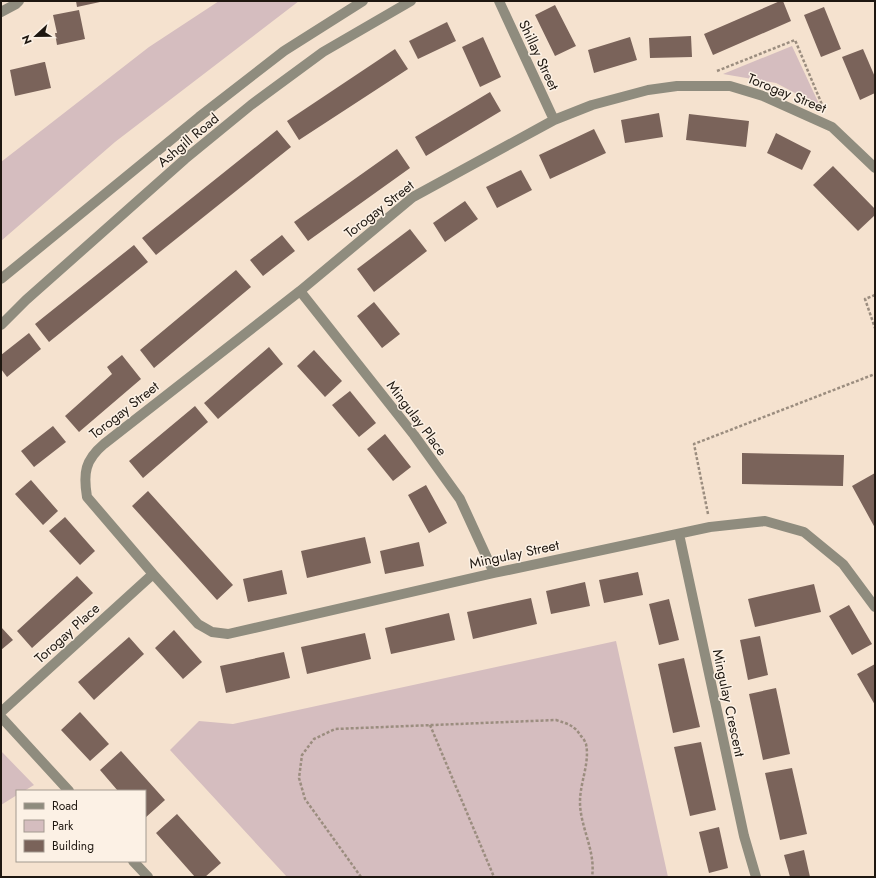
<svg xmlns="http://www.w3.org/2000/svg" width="876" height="878" font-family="Jost,sans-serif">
	<rect width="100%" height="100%" fill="#f5e2cf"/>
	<!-- green -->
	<path fill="#d5bdbf" d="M219,1H299L115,142L1,241V162L149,47Z
		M792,46L820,106L776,83L723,74Z
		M616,641L668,877H287L170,750L199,721L233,724Z
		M1,751L34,785L24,791H17V795L1,805Z"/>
	<!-- building -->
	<path fill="#7a635a" d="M76,1H100V2L77,7Z
		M780,1H783L791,21L713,55L704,34Z
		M555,5L576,46L555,56L535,15Z
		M824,7L841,49L821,57L804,15Z
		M79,10L85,39L57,45L55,33H57L53,15Z
		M447,22L456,41L418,59L409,41Z
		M691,36L692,57L650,58L649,38Z
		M483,37L501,77L480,87L462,47Z
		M630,37L637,60L594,73L588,50Z
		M395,49L408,69L299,140L287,121Z
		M863,49L875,77V93L860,100L842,57Z
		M44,62H45L51,88L15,96L10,70Z
		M490,92L501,111L426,156L415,137Z
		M659,113L663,137L625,143L621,120Z
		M689,114L749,121L746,147L686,140Z
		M594,129L606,153L550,179L539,155Z
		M277,130L291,147L156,255L142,238Z
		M776,133L811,151L802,170L767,153Z
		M397,149L410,168L308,241L294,222Z
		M833,166L875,209V215L858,231L813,185Z
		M521,170L532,190L497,208L486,187Z
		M465,201L478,219L445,242L433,223Z
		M410,229L427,251L374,292L357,269Z
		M282,235L295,251L263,276L250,260Z
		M134,245L148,262L49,342L35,324Z
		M236,270L251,287L154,368L140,350Z
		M374,302L400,334L382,348L357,316Z
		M29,333L41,349L7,377L1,369V355Z
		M269,347L283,364L218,419L204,403Z
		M314,350L342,381L325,397L297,366Z
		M122,355L141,379L79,432L65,416L112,374L107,367Z
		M350,391L376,423L359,437L332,405Z
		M195,406L208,422L143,478L129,461Z
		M53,426L66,442L34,467L21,451Z
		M385,434L411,467L393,481L367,449Z
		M742,453L844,455L843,486L742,484Z
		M875,473V528L852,486Z
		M31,480L58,511L43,525L15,494Z
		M426,485L447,523L429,533L408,495Z
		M148,491L233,585L217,600L132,506Z
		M65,517L95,551L80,565L49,531Z
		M365,537L371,563L307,578L301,551Z
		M419,542L424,566L385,574L380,551Z
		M282,570L287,594L248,602L243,579Z
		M638,572L643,595L604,603L599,580Z
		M77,576L93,593L32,648L17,631Z
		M585,582L590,606L551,614L546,591Z
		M814,584L821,612L755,627L748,599Z
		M531,598L537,624L473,639L467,612Z
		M669,599L679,640L659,645L649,604Z
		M849,605L872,644L852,655L829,616Z
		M449,613L455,640L391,654L385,628Z
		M1,627L13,640L1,650Z
		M174,630L202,662L183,679L155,648Z
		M365,633L371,659L307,674L301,647Z
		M760,636L768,675L748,680L740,640Z
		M129,637L144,654L94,700L78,682Z
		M284,652L290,678L226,693L220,666Z
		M684,658L700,727L673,733L658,664Z
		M875,664V705L857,674Z
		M776,688L790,754L763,760L749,694Z
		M80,712L109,744L90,761L61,730Z
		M701,742L716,810L690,816L674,747Z
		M121,751L165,800L145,818V791H118L100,770Z
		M792,768L807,834L780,840L765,773Z
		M177,814L221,863L205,877H195L156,833Z
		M719,827L728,868L709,873L699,832Z
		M804,850L810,877H790L784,855Z"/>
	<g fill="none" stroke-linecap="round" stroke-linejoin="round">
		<!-- path -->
		<path stroke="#9b8d7f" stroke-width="2.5" stroke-dasharray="3 2" stroke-linecap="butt" d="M717,71L795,40L823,107
			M875,295L865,299L875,328
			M708,514L694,444L875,374
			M430,725L494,877
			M361,877L305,799L299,778L302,755L314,739L335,729L556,720C568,724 574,725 581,736C583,738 585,741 586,744C590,763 580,782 580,802C580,827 596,851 592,877"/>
		<!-- minor -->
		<path stroke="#8f8c7e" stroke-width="10" d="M499,1L554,120
			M1,12L16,4L19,1
			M875,168L832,127L763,96L730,86H677L648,90L592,105L554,120L413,197L300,291L104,444C85,460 83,473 87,497L153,574L198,624L212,632L228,634L494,573L710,527L765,521L804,532L843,564L875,607
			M1,279L199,117L284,51L363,1
			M300,291L414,435L460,499L494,573
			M1,325L26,300L185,159L251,105L323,52L411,1
			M679,534L744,836L756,877
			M1,712L153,574
			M1,717L69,791
			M133,861L148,877"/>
	</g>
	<g text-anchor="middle" stroke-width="3" stroke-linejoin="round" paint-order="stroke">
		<!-- street labels -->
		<g font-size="14" fill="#1e1710" stroke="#fcf1e5">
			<text transform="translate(539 55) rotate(65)" y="5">Shillay Street</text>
			<text transform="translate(787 93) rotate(22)" y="5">Torogay Street</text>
			<text transform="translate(188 140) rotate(-40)" y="5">Ashgill Road</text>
			<text transform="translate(379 209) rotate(-38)" y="5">Torogay Street</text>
			<text transform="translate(124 410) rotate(-38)" y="5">Torogay Street</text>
			<text transform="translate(417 418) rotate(53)" y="5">Mingulay Place</text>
			<text transform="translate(514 554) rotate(-12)" y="5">Mingulay Street</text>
			<text transform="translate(67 633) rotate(-42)" y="5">Torogay Place</text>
			<text transform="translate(729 703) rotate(78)" y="5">Mingulay Crescent</text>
		</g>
	</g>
	<!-- border -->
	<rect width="876" height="878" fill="none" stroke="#1e1710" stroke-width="4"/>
	<!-- legend -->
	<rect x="16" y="790" width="130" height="72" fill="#fcf1e5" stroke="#a39a90"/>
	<rect x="24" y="803" width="20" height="6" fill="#8f8c7e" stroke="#a39a90"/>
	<text x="52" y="810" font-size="12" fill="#1e1710">Road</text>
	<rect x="24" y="820" width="20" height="12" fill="#d5bdbf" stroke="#a39a90"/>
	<text x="52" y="830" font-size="12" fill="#1e1710">Park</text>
	<rect x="24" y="840" width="20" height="12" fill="#7a635a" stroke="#a39a90"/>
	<text x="52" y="850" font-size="12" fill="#1e1710">Building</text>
	<!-- north arrow -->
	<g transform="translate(36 36) rotate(248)" stroke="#fcf1e5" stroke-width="3" paint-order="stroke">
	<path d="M0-3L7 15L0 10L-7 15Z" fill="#1e1710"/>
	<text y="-6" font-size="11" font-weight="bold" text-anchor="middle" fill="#1e1710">N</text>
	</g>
</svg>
